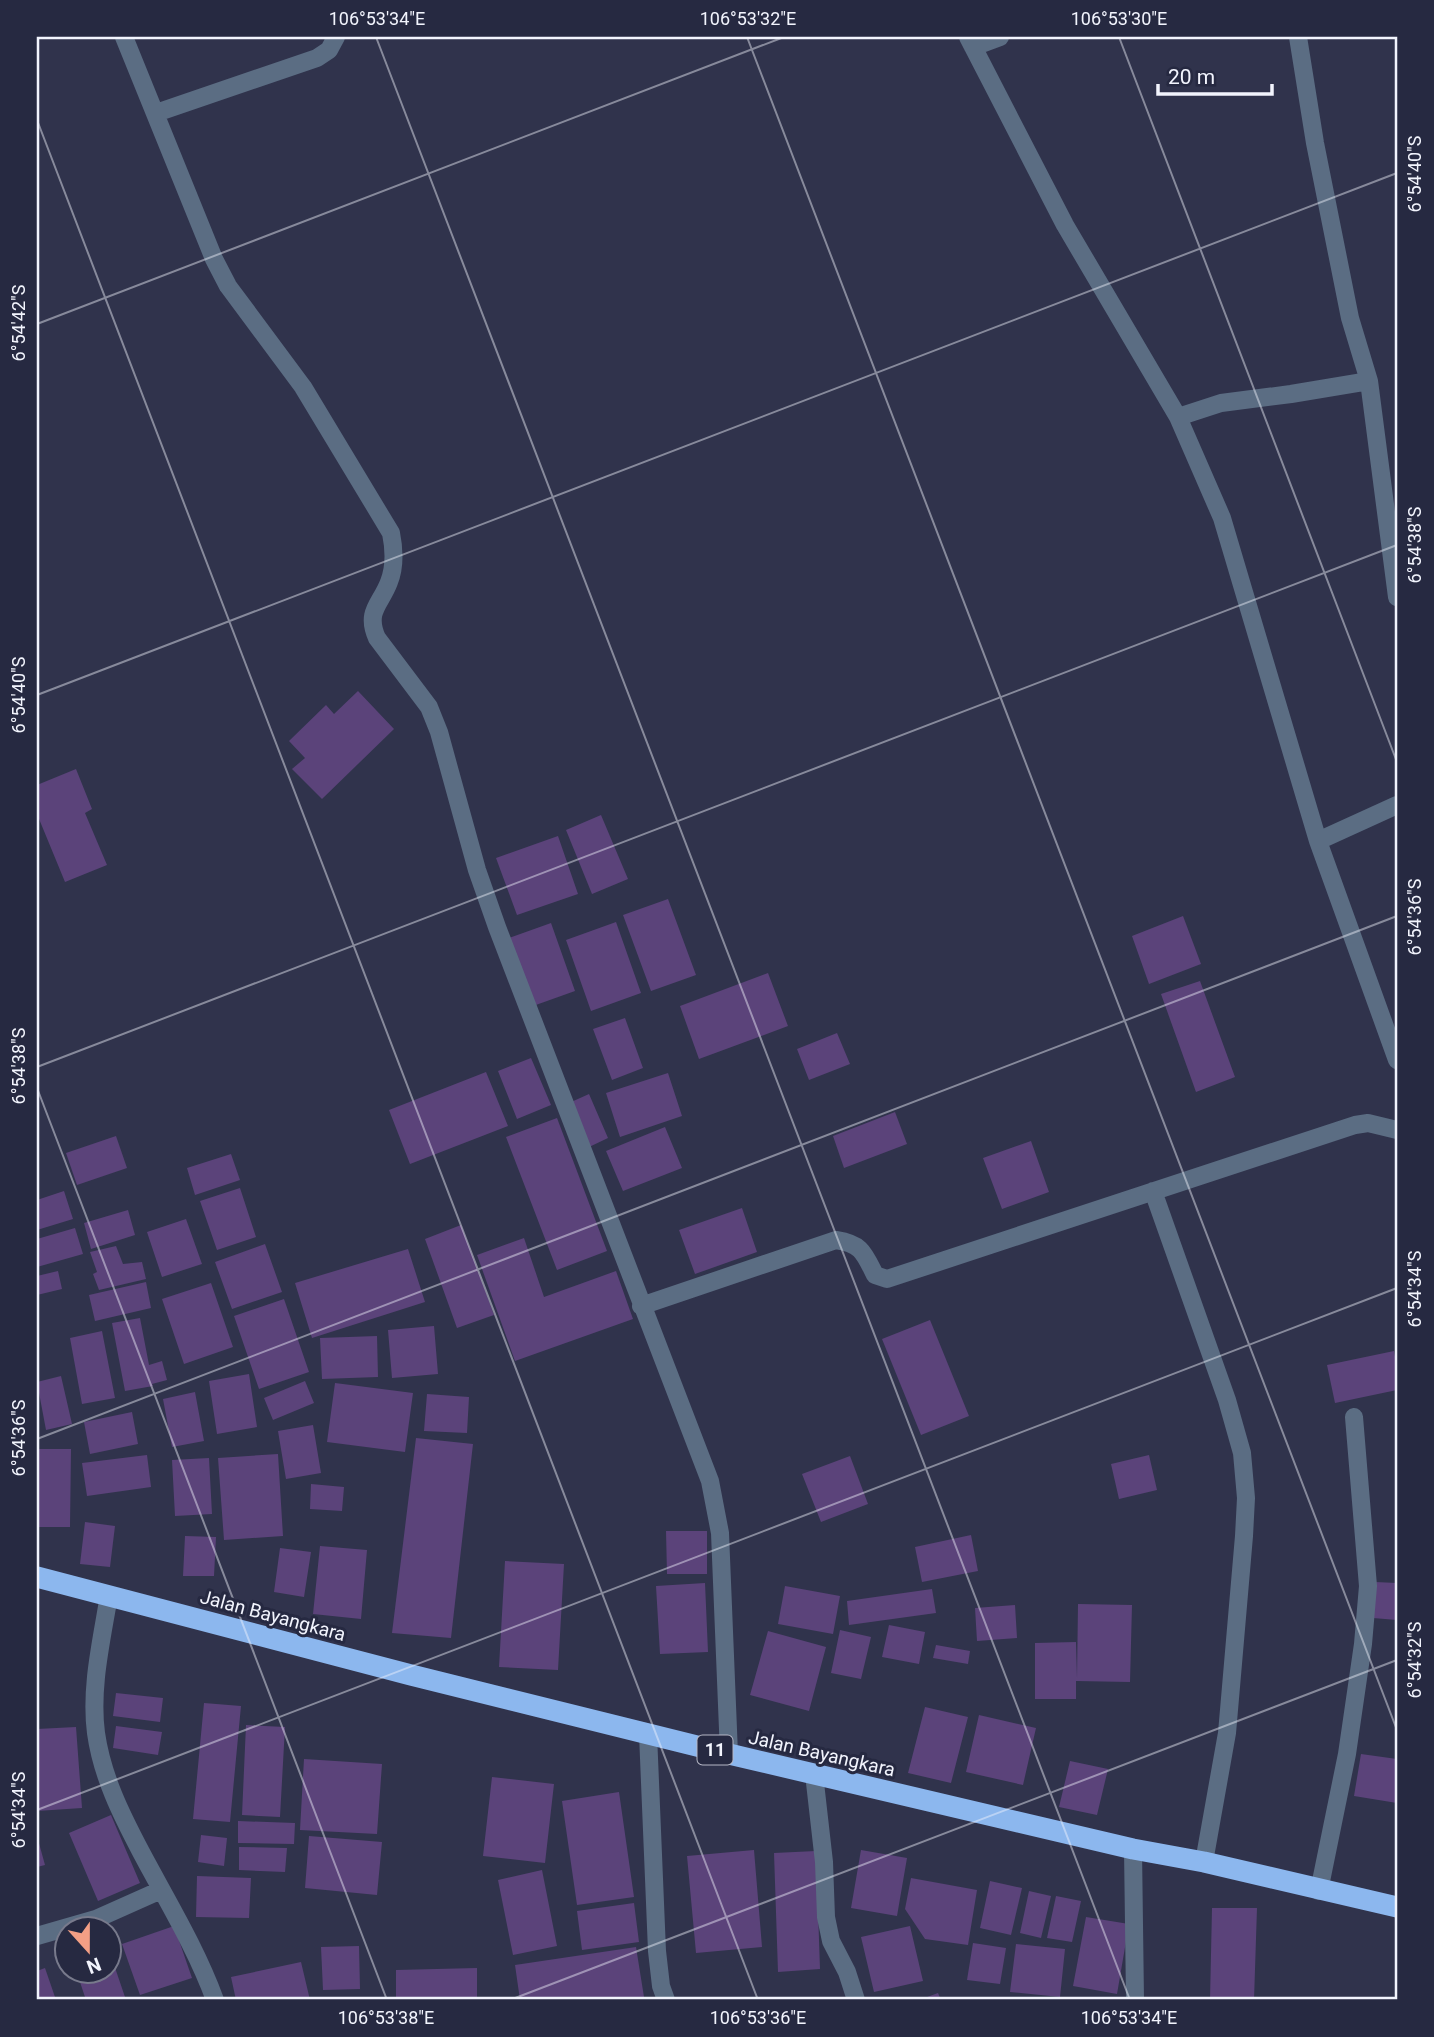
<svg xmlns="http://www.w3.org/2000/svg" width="1434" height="2037" font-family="Roboto,sans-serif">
	<rect width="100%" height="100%" fill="#30334c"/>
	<!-- building -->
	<path fill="#5b437a" d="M358,691L394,729L322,799L292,769L305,758L289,741L326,705L334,714Z
		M76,769L92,809L85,813L107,865L65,882L37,814V785Z
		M601,815L628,879L592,894L566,830Z
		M558,836L578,894L517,915L496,858Z
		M668,899L696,975L651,991L623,915Z
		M1183,916L1201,964L1149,984L1132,936Z
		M616,922L641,993L591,1011L566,940Z
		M551,923L575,991L533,1006L509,938Z
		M768,973L788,1026L699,1059L680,1006Z
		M1200,981L1235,1077L1196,1092L1161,994Z
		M625,1018L643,1068L612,1080L593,1029Z
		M837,1033L850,1064L809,1080L797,1049Z
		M531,1058L551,1105L517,1119L498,1071Z
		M486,1072L508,1126L410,1164L389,1110Z
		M668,1073L682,1116L620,1137L606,1093Z
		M589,1094L608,1138L587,1148L569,1103Z
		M895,1112L907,1144L844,1168L833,1136Z
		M557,1118L607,1251L557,1270L506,1137Z
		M665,1127L682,1168L623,1191L606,1151Z
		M116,1136L127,1168L77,1185L66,1153Z
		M1031,1141L1049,1192L1002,1209L983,1158Z
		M231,1154L240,1180L195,1195L187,1168Z
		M240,1188L256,1237L217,1250L200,1201Z
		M64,1191L73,1219L37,1230V1200Z
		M742,1208L757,1252L695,1274L679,1230Z
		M128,1210L135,1235L91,1249L84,1223Z
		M186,1219L202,1264L162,1277L147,1232Z
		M461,1225L494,1315L457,1328L425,1239Z
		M75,1228L83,1254L37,1267V1239Z
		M524,1238L544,1297L616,1271L633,1319L515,1361L477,1255Z
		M265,1244L282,1292L232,1309L215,1262Z
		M116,1246L123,1264L142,1262L146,1279L99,1290L93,1274L97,1272L90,1252Z
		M408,1249L425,1302L312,1338L295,1283Z
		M58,1271L62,1289L37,1295V1276Z
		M146,1282L151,1308L95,1321L89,1295Z
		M211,1283L233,1347L184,1364L162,1299Z
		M284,1299L309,1372L259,1389L234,1316Z
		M140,1318L149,1365L162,1361L167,1380L152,1384L153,1386L125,1391L112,1323Z
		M930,1320L969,1416L921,1435L882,1339Z
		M434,1326L438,1374L392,1378L388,1330Z
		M102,1331L115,1398L82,1404L70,1338Z
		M377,1336L378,1377L322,1379L320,1338Z
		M1394,1351L1397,1368V1390L1335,1403L1327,1365Z
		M249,1374L257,1427L217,1434L209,1381Z
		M61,1376L72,1424L46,1430L37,1382Z
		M305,1381L314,1403L273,1420L264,1398Z
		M335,1383L413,1393L405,1452L327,1442Z
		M195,1392L204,1441L172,1447L163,1399Z
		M427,1394L469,1397L467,1433L424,1431Z
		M132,1412L138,1444L90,1454L84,1422Z
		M313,1425L321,1473L286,1479L278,1431Z
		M416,1438L473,1444L451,1638L392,1633Z
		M37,1449H71L70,1527H37Z
		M278,1454L283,1536L224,1540L218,1458Z
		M147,1455L151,1487L87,1496L82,1463Z
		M1149,1455L1157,1490L1119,1499L1111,1464Z
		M850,1456L868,1504L821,1522L802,1474Z
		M209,1458L212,1514L175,1516L172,1460Z
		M311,1484L344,1487L342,1511L310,1509Z
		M85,1522L115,1526L110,1567L80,1564Z
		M666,1531H707V1574H667Z
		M971,1535L978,1571L922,1582L915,1547Z
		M185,1536L216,1537L214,1576H183Z
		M320,1546L367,1550L361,1619L313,1614Z
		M280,1548L311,1552L304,1597L274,1592Z
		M505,1561L564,1564L558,1670L499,1667Z
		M1375,1582L1397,1583V1620L1373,1618Z
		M705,1583L708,1652L660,1654L656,1586Z
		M785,1586L840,1596L833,1634L778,1624Z
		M932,1589L936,1613L849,1625L847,1601Z
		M1078,1604L1132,1605L1130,1682L1076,1681V1699H1035V1643L1076,1642L1077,1678Z
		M1015,1605L1017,1638L977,1641L975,1608Z
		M889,1625L925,1632L919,1664L882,1657Z
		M840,1630L871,1637L861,1679L831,1673Z
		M768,1631L826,1647L809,1711L750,1695Z
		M936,1645L970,1651L968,1664L933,1658Z
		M116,1693L163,1698L160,1722L113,1716Z
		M204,1703L241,1706L230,1822L193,1819Z
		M925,1707L968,1717L951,1783L908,1773Z
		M979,1715L1036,1728L1023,1785L966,1772Z
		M246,1725L285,1727L280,1817L242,1815Z
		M116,1726L162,1732L158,1755L113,1748Z
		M76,1727L82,1808L37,1811V1729Z
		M1361,1754L1397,1759V1803L1354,1796Z
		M304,1759L382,1764L377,1834L300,1830Z
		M1070,1761L1108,1769L1097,1815L1059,1807Z
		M492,1777L554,1784L545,1863L483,1856Z
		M619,1792L634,1897L577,1905L562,1801Z
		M111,1815L140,1883L98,1901L69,1833Z
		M238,1821L295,1823L294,1844L238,1843Z
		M201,1835L227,1838L224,1866L198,1862Z
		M37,1836L45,1865L37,1867Z
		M309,1836L382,1842L377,1895L305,1888Z
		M239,1847L287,1848L285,1872L239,1870Z
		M754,1850L762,1947L696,1953L687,1856Z
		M861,1850L907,1858L897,1916L851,1908Z
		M816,1851L820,1969L778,1972L774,1853Z
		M542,1870L557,1946L513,1955L498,1880Z
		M197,1876L251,1878L249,1918L196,1917Z
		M911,1878L977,1890L968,1945L925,1939L905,1909Z
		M990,1881L1022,1888L1011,1935L980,1928Z
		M1029,1891L1051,1896L1041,1938L1020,1933Z
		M1056,1896L1081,1901L1072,1942L1047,1938Z
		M634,1903L639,1942L582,1950L577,1911Z
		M1212,1908H1257L1254,2000H1210Z
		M1086,1917L1129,1924L1117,1994L1073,1986Z
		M174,1926L192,1978L140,1995L122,1944Z
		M910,1926L923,1981L874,1992L861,1937Z
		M973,1943L1006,1948L1000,1984L967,1980Z
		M1016,1944L1065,1949L1060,1997L1010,1992Z
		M359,1946L360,1989L323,1990L321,1947Z
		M636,1947L644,1997L625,2000H520L515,1965Z
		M109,1950L126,2000H86L76,1970H108Z
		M301,1962L310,2000H236L231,1977Z
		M45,1968L56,2000H37V1971Z
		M477,1968V2000H396V1970Z
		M938,1993L941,2000H919Z"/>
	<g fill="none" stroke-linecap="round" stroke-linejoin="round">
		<!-- street -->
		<path stroke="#5b6d83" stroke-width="18" d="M124,37L214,259L228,286L303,387L391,533C394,548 395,567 389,582C381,604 365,611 377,638L429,707L439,732L477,870L497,927L710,1481L720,1533L729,1754
			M968,37L1065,225L1178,417L1222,518L1318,841L1397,1060
			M1298,37L1315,143L1350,318L1369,381L1397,597
			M973,47L1000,37
			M156,113L317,58L329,50L336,37
			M1178,417L1221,403L1291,394L1369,381
			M1318,841L1397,805
			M1153,1191L1227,1400L1242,1453L1246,1498L1244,1536L1227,1733L1204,1862
			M641,1306L836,1240C862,1244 864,1253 875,1275L887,1279L1355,1125L1368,1123L1397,1130
			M109,1595C102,1639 90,1687 96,1733C102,1776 121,1814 141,1852C167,1901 196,1948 215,2000
			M648,1734L657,1951L661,1986L666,2000
			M814,1774L824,1862L826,1917L831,1941L847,1972L856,2000
			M1133,1849L1135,2000
			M1319,1891L1347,1754L1363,1644L1368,1586L1354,1417
			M37,1936L96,1919L161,1890"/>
		<!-- highway -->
		<path stroke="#8cb7ee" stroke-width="21" d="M37,1577L411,1675L729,1754L1133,1849L1204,1862L1397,1907"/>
	</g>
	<!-- ticks -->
	<path fill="none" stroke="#f2f4fd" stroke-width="2" stroke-opacity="0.45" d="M376,37L1130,2000M747,37L1397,1730M1119,37L1397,762M37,120L758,2000M37,324L784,37M37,695L1397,173M37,1067L1397,545M37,1088L387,2000M37,1439L1397,916M37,1810L1397,1288M510,2000L1397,1660"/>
	<g text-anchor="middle" stroke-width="6" stroke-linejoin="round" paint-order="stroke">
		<!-- shield labels -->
		<rect fill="#262941" stroke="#b5b7c5" stroke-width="2" x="697.5" y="1735.5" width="35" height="29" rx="5"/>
		<g font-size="18" font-weight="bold" fill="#f2f4fd">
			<text x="715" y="1756">11</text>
		</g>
		<!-- street labels -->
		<g font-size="19" fill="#f2f4fd" stroke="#262941">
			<text transform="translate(273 1615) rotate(15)" y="7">Jalan Bayangkara</text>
			<text transform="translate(822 1753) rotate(13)" y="7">Jalan Bayangkara</text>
		</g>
	</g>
	<!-- border -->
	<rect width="1434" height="2037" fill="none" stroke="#262941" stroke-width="77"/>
	<!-- north arrow -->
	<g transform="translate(88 1950) rotate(159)"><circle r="33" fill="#262941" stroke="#787a8c" stroke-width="2"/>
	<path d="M0-5L12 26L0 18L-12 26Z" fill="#f39f85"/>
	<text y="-10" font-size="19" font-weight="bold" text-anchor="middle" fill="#f2f4fd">N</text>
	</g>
	<!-- scale -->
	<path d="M1158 84v10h114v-10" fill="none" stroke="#f2f4fd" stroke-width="3.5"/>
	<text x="1168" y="84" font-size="21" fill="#f2f4fd" stroke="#262941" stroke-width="5" paint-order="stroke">20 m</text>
	<rect x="38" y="38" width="1358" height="1960" fill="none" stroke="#f2f4fd" stroke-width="2.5"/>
	<g font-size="18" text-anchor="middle" fill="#f2f4fd">
		<text x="377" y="25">106°53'34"E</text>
		<text x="748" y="25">106°53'32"E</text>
		<text x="1119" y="25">106°53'30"E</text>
		<text transform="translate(1415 174) rotate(-90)" y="6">6°54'40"S</text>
		<text transform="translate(19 323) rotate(-90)" y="6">6°54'42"S</text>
		<text transform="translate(1415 545) rotate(-90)" y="6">6°54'38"S</text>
		<text transform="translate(19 695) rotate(-90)" y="6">6°54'40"S</text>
		<text transform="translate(1415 917) rotate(-90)" y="6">6°54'36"S</text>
		<text transform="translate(19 1066) rotate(-90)" y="6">6°54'38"S</text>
		<text transform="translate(1415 1289) rotate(-90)" y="6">6°54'34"S</text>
		<text transform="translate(19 1438) rotate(-90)" y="6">6°54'36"S</text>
		<text transform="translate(1415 1660) rotate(-90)" y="6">6°54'32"S</text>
		<text transform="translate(19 1810) rotate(-90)" y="6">6°54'34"S</text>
		<text x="386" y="2024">106°53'38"E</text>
		<text x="758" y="2024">106°53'36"E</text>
		<text x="1129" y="2024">106°53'34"E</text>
	</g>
</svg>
